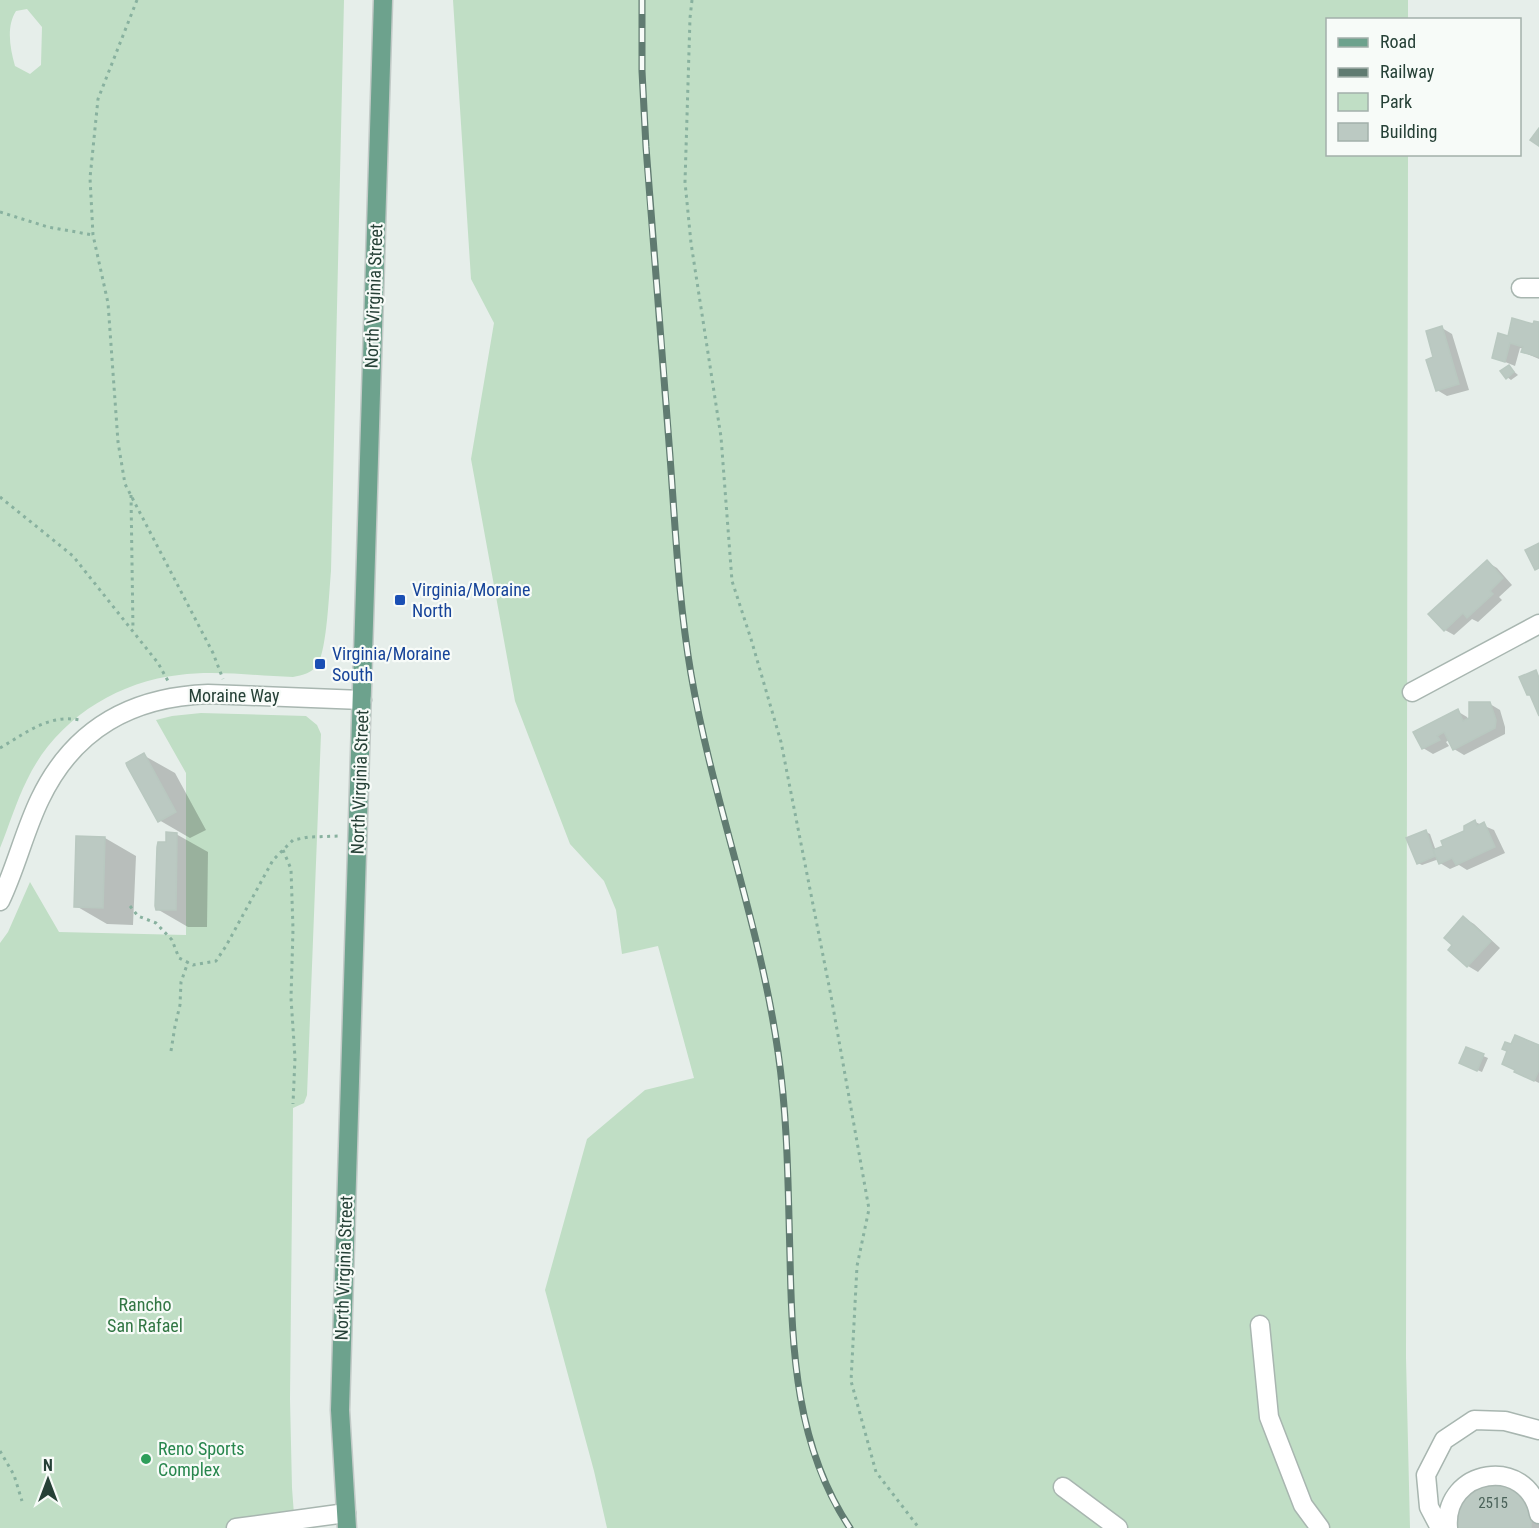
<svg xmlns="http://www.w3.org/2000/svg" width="1539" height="1528" font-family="'Roboto Condensed',sans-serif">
	<rect width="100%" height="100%" fill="#e6eeea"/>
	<!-- green -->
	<path fill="#c0dec5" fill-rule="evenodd" d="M0,0H344L331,571C329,593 327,647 318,664C313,673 302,675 293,677C256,676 216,670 179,675C115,682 55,721 27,780C16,802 9,826 0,848ZM27,9L42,27L41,65L30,74L15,66C10,48 6,27 16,11Z
		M453,0H1408V19L1328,20V154L1408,155L1406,1358L1410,1528H607L594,1471L545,1290L587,1139L645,1090L694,1078L658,946L622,954L616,910L604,881L570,844L515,701L471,459L494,323L471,279Z
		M201,713L306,716L317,725L321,734L307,1095L304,1103L293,1108L290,1399L292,1488L295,1528H0V943L8,932L30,882L59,932L186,935V773L156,720L172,716Z"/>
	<!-- shadow -->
	<path fill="#0003" d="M1539,324V359L1523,352L1524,349L1520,348L1515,366L1493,357L1509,338Z
		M1442,328L1452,334L1469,390L1447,396L1437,390L1435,358Z
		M1509,367L1518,375L1511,380L1507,377Z
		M1487,562L1497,568L1512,585L1499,597L1502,600L1478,622L1472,619L1454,635L1445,630Z
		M1490,704L1500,710L1505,727V734L1464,755L1454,749L1449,740L1446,742L1449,746L1433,754L1423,748L1457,711L1467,717L1470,723Z
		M143,755L175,773L206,830L190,838L159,820Z
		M1475,822L1494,830L1505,853L1467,870L1459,865L1450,869L1440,863L1439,859L1422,865L1418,863L1426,832L1430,834L1436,851L1465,831Z
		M176,834L208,852L207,927H188L157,909L168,844Z
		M105,838L136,856L133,925L107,924L76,906Z
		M1464,918L1474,924L1500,948L1478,972L1468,966Z
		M1512,1046H1539V1083L1516,1072Z
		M1466,1049L1488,1058L1482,1072L1465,1065Z
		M1539,1507V1528H1457Z"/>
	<!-- building -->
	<path fill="#bbc9c2" stroke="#b9c8c0" stroke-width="1.5" d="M1539,128V146L1530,140Z
		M1512,318L1533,324L1534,321L1539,322V357L1521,352L1523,347L1510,343L1505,362L1492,358L1498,333L1508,336Z
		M1442,326L1459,384L1436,391L1426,360L1433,357L1426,331Z
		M1509,365L1514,372L1506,379L1500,371Z
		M1539,543V568L1535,570L1525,550Z
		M1487,560L1503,578L1490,591L1493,594L1467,618L1463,613L1444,631L1428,614Z
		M1536,670L1539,678V716L1530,695H1527L1519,677Z
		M1469,702H1490L1496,720L1495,728L1453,750L1444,732L1437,736L1440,740L1422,749L1413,732L1458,709L1463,721L1469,718Z
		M144,753L176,812L158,822L127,766L126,763Z
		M1475,820L1477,826L1484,822L1495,847L1456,865L1452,858L1439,864L1433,850L1443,846L1441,841L1464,831V826Z
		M1426,830L1435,856L1417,864L1406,838Z
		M166,832L177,833L176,910H156L155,906L157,847L158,842H166Z
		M76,836L105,837L103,908L74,907Z
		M1463,916L1491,941L1467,967L1448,950L1452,945L1444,938Z
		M1515,1035L1539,1045V1070L1534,1081L1514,1072L1515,1070L1502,1064L1507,1051L1502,1049L1505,1042L1511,1044Z
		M1466,1047L1484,1054L1477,1071L1459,1063Z
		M1483,1484L1510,1486L1525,1499L1531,1516V1528H1455L1461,1500Z"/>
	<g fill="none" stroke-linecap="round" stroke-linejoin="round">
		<defs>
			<path id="minor" d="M1521,288H1539
				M1412,692L1539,624
				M0,901C16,868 24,832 40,799C74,728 132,697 208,694L362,700
				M1260,1325L1269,1417L1303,1505L1320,1528
				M1063,1487L1118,1528
				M236,1528L346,1513
				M1440,1528L1429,1507L1426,1475L1444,1440L1474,1420L1505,1421L1539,1430
				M1448,1528C1443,1468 1528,1455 1539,1514"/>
			<path id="major" d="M347,1528L340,1410L342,1343L383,0"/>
		</defs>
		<!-- minor casing -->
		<use href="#minor" stroke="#a8b6b0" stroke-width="21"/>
		<!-- major casing -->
		<use href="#major" stroke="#c2cac7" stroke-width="21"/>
		<!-- path -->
		<path stroke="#88b19f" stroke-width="3" stroke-dasharray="3 4.5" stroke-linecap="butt" d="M137,0L98,99L90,178L93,235L108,303L118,442L125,484L213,653L223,679
			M692,0L690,18L685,182L691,243L721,437L732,581L751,639L781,742L831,996L869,1209L857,1266L851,1381L876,1472L919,1528
			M0,212L48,227L93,235
			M131,495L133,630
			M0,497L73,556L158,663L168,681
			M0,748C26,733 48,714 80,720
			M283,850L291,869L293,929L291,998L295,1058L293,1104
			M130,906L138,916L156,923L172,940L179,958L193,965L216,961L226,946L273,860L293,840L309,837L340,836
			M171,1051L175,1026L180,1005L181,982L188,962
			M0,1451L14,1475L22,1501"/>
		<!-- minor -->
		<use href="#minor" stroke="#fff" stroke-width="18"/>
		<!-- major -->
		<use href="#major" stroke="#6da28d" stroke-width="18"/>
		<defs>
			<path id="rail" d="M642,0V71L646,147C653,246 662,344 669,443C675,520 678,598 691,674C713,802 760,924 778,1052C788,1120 788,1188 790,1257C792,1351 796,1447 850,1528"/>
		</defs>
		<!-- rail casing -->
		<use href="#rail" stroke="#607b71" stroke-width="7"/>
		<!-- rail -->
		<use href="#rail" stroke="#f7fbf8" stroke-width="4.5" stroke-dasharray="14" stroke-linecap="butt"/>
	</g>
	<!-- markers -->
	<g fill="#1a4fb4" stroke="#f7fbf8" stroke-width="2">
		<rect x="394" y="594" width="12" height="12" rx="3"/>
		<rect x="314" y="658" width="12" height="12" rx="3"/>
	</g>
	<circle fill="#2e9e5b" stroke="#f7fbf8" stroke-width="2" cx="146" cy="1459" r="6"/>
	<g text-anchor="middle" stroke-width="4.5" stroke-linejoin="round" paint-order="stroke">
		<!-- number labels -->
		<g font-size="15" fill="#4a6259">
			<text x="1493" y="1508">2515</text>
		</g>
		<!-- street labels -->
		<g font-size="18" fill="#254036" stroke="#f7fbf8">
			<text transform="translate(374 296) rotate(-88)" y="6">North Virginia Street</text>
			<text x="234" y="702">Moraine Way</text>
			<text transform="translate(360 782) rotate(-88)" y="6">North Virginia Street</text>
			<text transform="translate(344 1268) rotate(-88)" y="6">North Virginia Street</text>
		</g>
		<!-- transit labels -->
		<g font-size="18" fill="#164399" stroke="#f7fbf8" text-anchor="start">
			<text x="412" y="596">Virginia/Moraine<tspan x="412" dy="21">North</tspan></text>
			<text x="332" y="660">Virginia/Moraine<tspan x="332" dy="21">South</tspan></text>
		</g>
		<!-- park labels -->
		<g font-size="18" fill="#317643" stroke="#f7fbf8">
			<text x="145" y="1311">Rancho<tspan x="145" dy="21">San Rafael</tspan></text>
		</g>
		<!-- leisure labels -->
		<g font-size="18" fill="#27864d" stroke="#f7fbf8" text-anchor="start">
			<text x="158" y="1455">Reno Sports<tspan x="158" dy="21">Complex</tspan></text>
		</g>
	</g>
	<!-- legend -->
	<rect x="1326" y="18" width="195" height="138" fill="#f7fbf8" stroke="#a3b0aa" stroke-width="1.5"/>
	<rect x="1338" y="38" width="30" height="9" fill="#6da28d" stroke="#a3b0aa" stroke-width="1.5"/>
	<text x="1380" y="48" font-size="18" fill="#254036">Road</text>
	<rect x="1338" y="68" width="30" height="9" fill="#607b71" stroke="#a3b0aa" stroke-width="1.5"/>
	<text x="1380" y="78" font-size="18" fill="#254036">Railway</text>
	<rect x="1338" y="93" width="30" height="18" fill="#c0dec5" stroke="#a3b0aa" stroke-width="1.5"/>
	<text x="1380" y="108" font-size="18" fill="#254036">Park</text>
	<rect x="1338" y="123" width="30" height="18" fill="#bbc9c2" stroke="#a3b0aa" stroke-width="1.5"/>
	<text x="1380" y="138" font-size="18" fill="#254036">Building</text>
	<!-- north arrow -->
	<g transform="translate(48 1480)" stroke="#f7fbf8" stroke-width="4.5" paint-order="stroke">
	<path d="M0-4.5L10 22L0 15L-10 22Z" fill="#254036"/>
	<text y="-9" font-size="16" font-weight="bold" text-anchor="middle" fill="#254036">N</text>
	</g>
</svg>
